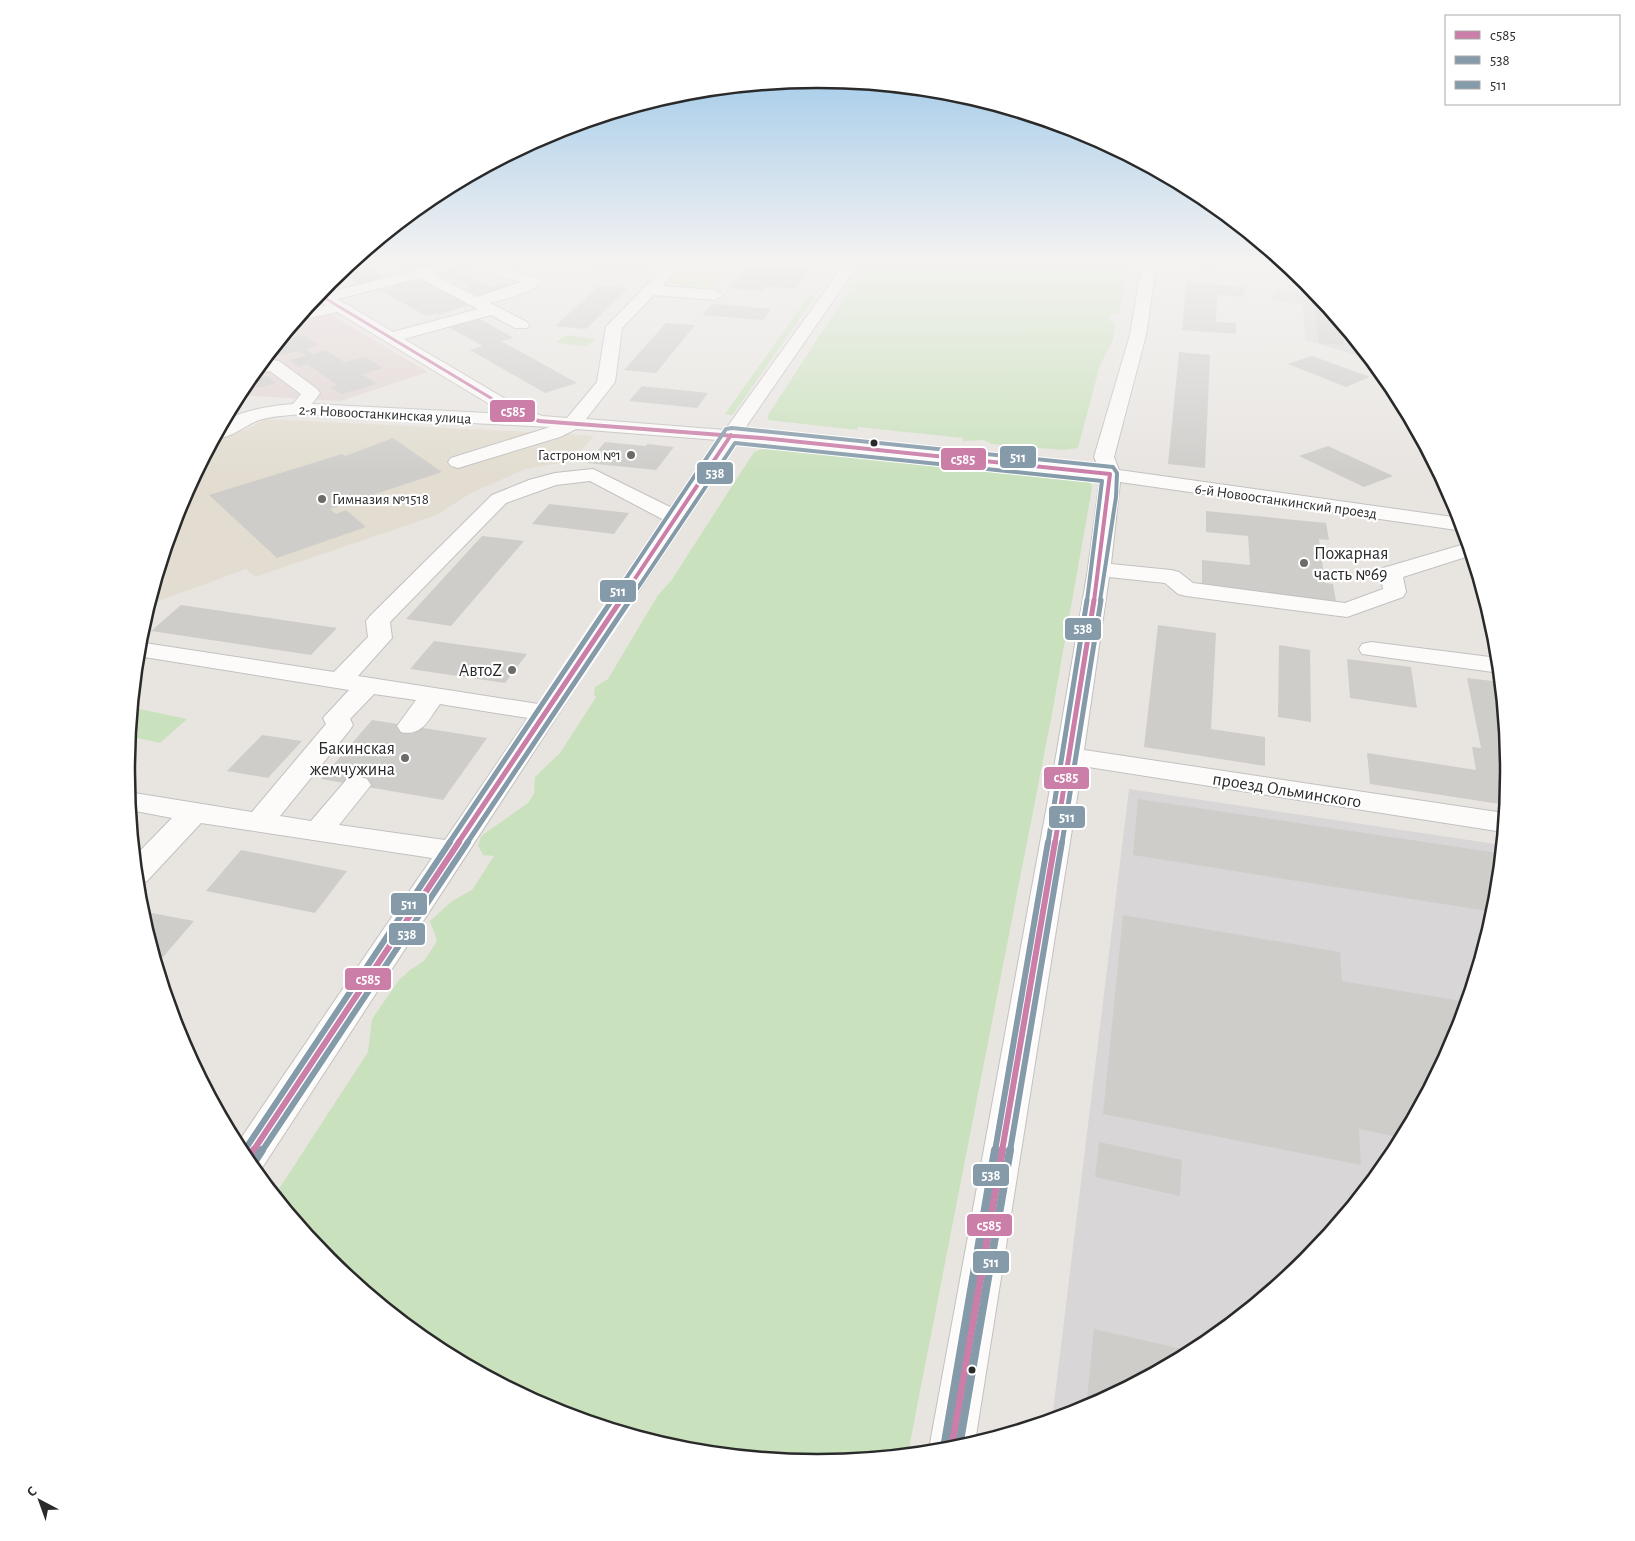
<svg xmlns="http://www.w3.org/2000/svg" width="1635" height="1541" font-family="'Alegreya Sans',sans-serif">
	<rect width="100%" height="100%" fill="#e8e5e1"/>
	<!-- industrial -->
	<path fill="#d9d6d8" d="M1309,285L1374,364L1360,356L1305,340L1303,304L1273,301L1274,289L1309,292Z
		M1129,789L1502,845L1496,906L1456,1035L1393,1155L1306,1260L1202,1346L1082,1410L1052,1419Z"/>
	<!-- education -->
	<path fill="#e2ddd0" d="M265,419L553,433L594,436L572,461L525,469L471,493L437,515L255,577L246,569L148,605L179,506L214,440L250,428Z"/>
	<!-- medical -->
	<path fill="#e1d5d3" d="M330,314L428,372L341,401L238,395L242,386L294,323Z"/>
	<!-- green -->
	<path fill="#cae1bd" d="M869,259H1129L1119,313L1110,315L1108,319L1116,324L1113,340L1100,365L1078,448L1063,450L992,444L984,440L963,441V438L858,427L857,430L768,420V415L857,278L863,264Z
		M809,296L815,297L736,410L732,415L725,414Z
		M567,335L596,339L585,347L556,342Z
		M770,446L1090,479L1092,488L1052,714L908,1453L817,1462L682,1449L553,1409L433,1346L328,1259L275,1195L368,1052L372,1019L399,980L410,970L424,961L437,941L430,921L452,901L472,890L494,856L483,855L478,846L481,836L528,803L534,794L535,777L560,753L596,697L594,695L595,687L608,679L658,595L671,581L754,452Z
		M135,708L187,719L160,743L129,736L132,710Z"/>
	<!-- pitch -->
	<path fill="#d3e4ba" d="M690,259H737L712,287L670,284L669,281Z"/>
	<!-- building -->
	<path fill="#cfcdca" d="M433,259L447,261L408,271L401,267Z
		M598,259H615L654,262L644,272L588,268Z
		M1192,259H1219L1218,267L1192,265Z
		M467,262L472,265L452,270L491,287L504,283L513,287L477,297L460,290L471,286L435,271Z
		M752,262L784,265L781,269L809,271L795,289L766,286L762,291L729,288Z
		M365,267L379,274L385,275L381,276L389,280L362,286L339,273Z
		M408,280L412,283L423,280L469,305L439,315L436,313L426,316L380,290L392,288L387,285Z
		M1186,282L1244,287V297L1217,295L1216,322L1236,323V334L1182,330Z
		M599,286L628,288L586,329L555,326Z
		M1312,288L1340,322L1344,345L1319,343Z
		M712,304L740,306L771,309L763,320L702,315Z
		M478,318L514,338L501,341L577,383L545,393L470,350L483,346L448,327Z
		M666,323L695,325L656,373L624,370Z
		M304,335L318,345L306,349L313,354L325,350L344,362L366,357L383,368L362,374L377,384L341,394L330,387L337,385L310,366L307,364L299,367L289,360L306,356L299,351L265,359L279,342Z
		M1179,352L1210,355L1205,468L1168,464Z
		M1312,356L1370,377L1346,387L1288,364Z
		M267,376L276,383L258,388L249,381Z
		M642,386L708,393L697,408L629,401Z
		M393,438L442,472L330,509L336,514L346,510L366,527L277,558L209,495L342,454L345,456Z
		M605,442L646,446L647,444L674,447L656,470L587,463Z
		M1328,446L1393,476L1364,487L1299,456Z
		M549,504L629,513L614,534L532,524Z
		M1206,511L1326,523L1329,540L1319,539L1325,583L1333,584L1336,601L1202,587V560L1250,565L1248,536L1206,532Z
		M482,536L524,541L451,626L406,619Z
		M181,605L337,628L311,655L151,631Z
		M1158,625L1216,633L1211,729L1265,737V766L1144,747Z
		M434,641L527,654L505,683L410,669Z
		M1279,645L1310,650L1311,722L1278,717Z
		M1347,659L1411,667L1417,708L1350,698Z
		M1467,678L1501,682L1509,771L1506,805L1370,784L1367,753L1476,770L1472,747L1481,748Z
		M372,720L487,738L443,800L321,779Z
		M262,735L302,741L268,778L227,771Z
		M1138,799L1498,853L1500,861L1494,912L1133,855Z
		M241,850L347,871L315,913L206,891Z
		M141,911L194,921L157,964L152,948Z
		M1123,915L1340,952L1342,981L1467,1002L1456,1035L1402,1138L1359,1129L1361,1165L1103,1114Z
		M1099,1142L1182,1160L1180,1196L1095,1177Z
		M1094,1329L1191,1351L1086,1408Z"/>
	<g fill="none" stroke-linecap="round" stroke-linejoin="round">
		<defs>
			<path id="minor" d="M672,259H687L662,286L715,290L723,295L715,300L654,295L622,328L615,382L586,419L725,430L848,259H862L743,431L1098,466L1094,457L1130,335L1143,259H1157L1146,335L1114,457L1119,470L1460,518L1464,531L1120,482L1111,564L1171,570L1179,572L1193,583L1345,603L1383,589L1380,573L1383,568L1468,543L1472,555L1403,577L1406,592L1403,597L1347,617L1186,596L1178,594L1165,583L1109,577L1084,750L1504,813L1503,832L1082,766L975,1442L952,1449L929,1451V1449L1056,756L1088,569L1100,479L736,442L260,1171L257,1173L237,1144L432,858L201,823L147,881L137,884L134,857L172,818L130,810L128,792L252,812L326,724L323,718L349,690L138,656V642L334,672L368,637L366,621L370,616L492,495L529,480L555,473L593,469L672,508L718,440L576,429L560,437L458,468L451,466L448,462L451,458L550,427L299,414C285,416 272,416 259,420C245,425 229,440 215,438C217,434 219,427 222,424C235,411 276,405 293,404L301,394L270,371L253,373C261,364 266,358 279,361L317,389L320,393L312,404L506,414L337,312L296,321L304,311L326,305L314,298L321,290L327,293L450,261L455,262L457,265L455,268L433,274L477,297L521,282L478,269L476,266L478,263L483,262L539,278L541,281C531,295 506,298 490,303L527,322L529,325L527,328H515L491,315L404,339L519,407L542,416L567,418L597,382L606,327ZM419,278L478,309L393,332L338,299ZM590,481L664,520L538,704L358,676L392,638L390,622L506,503L556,485ZM374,694L416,700L397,726L401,732C422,737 429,719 440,704L528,718L445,840L339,825L371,785L367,779L357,776L347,779L311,821L280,816L349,731L353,725L350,719Z
				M1371,642L1498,658L1500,673L1362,654L1359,649L1362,644Z"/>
		</defs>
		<!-- minor casing -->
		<use href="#minor" stroke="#c2c1c1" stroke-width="2"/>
		<!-- minor -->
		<use href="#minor" fill="#fcfbfa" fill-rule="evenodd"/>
		<defs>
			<path id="bus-1-far4" d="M318,294L511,410"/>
			<path id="bus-1-far3" d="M509,409L539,421L761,438L1110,474L1094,601
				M620,601L731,435"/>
			<path id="bus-1-far2" d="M458,843L621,600
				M1055,843L1094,600"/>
			<path id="bus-1-far1" d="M253,1151L459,842
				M1002,1151L1055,842"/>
			<path id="bus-1" d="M247,1160L254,1150
				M951,1449L1002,1150"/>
			<path id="bus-2-far3" d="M629,601L735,443L1102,481L1087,601"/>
			<path id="bus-2-far2" d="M467,843L630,600
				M1048,843L1087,600"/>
			<path id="bus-2-far1" d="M262,1151L468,842
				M995,1151L1048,842"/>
			<path id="bus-2" d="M253,1164L262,1150
				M944,1448L995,1150"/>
			<path id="bus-3-far3" d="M611,601L726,429L732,428L1113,467L1117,473L1116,497L1100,601"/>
			<path id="bus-3-far2" d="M449,843L612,600
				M1062,843L1101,600"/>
			<path id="bus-3-far1" d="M244,1151L450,842
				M1010,1151L1062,842"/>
			<path id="bus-3" d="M242,1154L245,1150
				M959,1447L1010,1150"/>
		</defs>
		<!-- bus-1-far4 casing -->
		<use href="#bus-1-far4" stroke="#fff" stroke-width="5.5"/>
		<!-- bus-1-far3 casing -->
		<use href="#bus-1-far3" stroke="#fff" stroke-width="6"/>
		<!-- bus-1-far2 casing -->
		<use href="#bus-1-far2" stroke="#fff" stroke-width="9"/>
		<!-- bus-1-far1 casing -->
		<use href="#bus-1-far1" stroke="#fff" stroke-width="10"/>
		<!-- bus-1 casing -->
		<use href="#bus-1" stroke="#fff" stroke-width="11"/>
		<!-- bus-2-far3 casing -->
		<use href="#bus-2-far3" stroke="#fff" stroke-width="6"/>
		<!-- bus-2-far2 casing -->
		<use href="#bus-2-far2" stroke="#fff" stroke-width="9"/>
		<!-- bus-2-far1 casing -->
		<use href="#bus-2-far1" stroke="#fff" stroke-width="10"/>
		<!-- bus-2 casing -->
		<use href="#bus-2" stroke="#fff" stroke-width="11"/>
		<!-- bus-3-far3 casing -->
		<use href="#bus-3-far3" stroke="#fff" stroke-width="6"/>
		<!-- bus-3-far2 casing -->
		<use href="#bus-3-far2" stroke="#fff" stroke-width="9"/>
		<!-- bus-3-far1 casing -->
		<use href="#bus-3-far1" stroke="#fff" stroke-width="10"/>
		<!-- bus-3 casing -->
		<use href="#bus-3" stroke="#fff" stroke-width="11"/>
		<!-- bus-1-far4 -->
		<use href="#bus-1-far4" stroke="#ca7ea8" stroke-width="3"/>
		<!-- bus-1-far3 -->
		<use href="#bus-1-far3" stroke="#ca7ea8" stroke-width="4"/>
		<!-- bus-1-far2 -->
		<use href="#bus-1-far2" stroke="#ca7ea8" stroke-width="5"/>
		<!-- bus-1-far1 -->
		<use href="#bus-1-far1" stroke="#ca7ea8" stroke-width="6"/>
		<!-- bus-1 -->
		<use href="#bus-1" stroke="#ca7ea8" stroke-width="8"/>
		<!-- bus-2-far3 -->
		<use href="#bus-2-far3" stroke="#859baa" stroke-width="4"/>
		<!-- bus-2-far2 -->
		<use href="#bus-2-far2" stroke="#859baa" stroke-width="5"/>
		<!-- bus-2-far1 -->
		<use href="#bus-2-far1" stroke="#859baa" stroke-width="6"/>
		<!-- bus-2 -->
		<use href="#bus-2" stroke="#859baa" stroke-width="8"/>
		<!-- bus-3-far3 -->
		<use href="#bus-3-far3" stroke="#859baa" stroke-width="4"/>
		<!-- bus-3-far2 -->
		<use href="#bus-3-far2" stroke="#859baa" stroke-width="5"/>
		<!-- bus-3-far1 -->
		<use href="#bus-3-far1" stroke="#859baa" stroke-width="6"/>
		<!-- bus-3 -->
		<use href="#bus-3" stroke="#859baa" stroke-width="8"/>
	</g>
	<!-- sky -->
	<linearGradient id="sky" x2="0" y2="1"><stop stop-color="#89bee6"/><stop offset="0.55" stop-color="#f5f3f2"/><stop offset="1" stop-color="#f5f3f2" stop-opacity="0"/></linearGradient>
	<rect width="1635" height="475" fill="url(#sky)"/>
	<!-- markers -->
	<g fill="#2a2a2a" stroke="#fff" stroke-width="2">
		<circle cx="874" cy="443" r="4.5"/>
		<circle cx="972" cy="1370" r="4.5"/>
	</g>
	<g fill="#6c6b6a" stroke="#fff" stroke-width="2">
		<circle cx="631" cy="455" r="5"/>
		<circle cx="322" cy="499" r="5"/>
		<circle cx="1304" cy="563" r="5"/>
		<circle cx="512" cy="670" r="5"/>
		<circle cx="405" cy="758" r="5"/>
	</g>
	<g text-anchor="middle" stroke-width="4.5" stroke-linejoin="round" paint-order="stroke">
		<!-- far-street labels -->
		<g font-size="15" fill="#2a2a2a" stroke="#fff">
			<text transform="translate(385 414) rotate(3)" y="5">2-я Новоостанкинская улица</text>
			<text transform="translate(1286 501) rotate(8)" y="5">6-й Новоостанкинский проезд</text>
		</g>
		<!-- far-poi labels -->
		<g font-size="15" fill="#2a2a2a" stroke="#fff" text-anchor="end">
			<text x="621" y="460">Гастроном №1</text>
			<text x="332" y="504" text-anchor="start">Гимназия №1518</text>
		</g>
		<!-- poi labels -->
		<g font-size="18" fill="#2a2a2a" stroke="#fff" text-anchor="end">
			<text x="1314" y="559" text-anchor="start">Пожарная<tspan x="1314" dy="21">часть №69</tspan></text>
			<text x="502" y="676">АвтоZ</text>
			<text x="395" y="754">Бакинская<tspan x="395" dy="21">жемчужина</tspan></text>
		</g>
		<!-- street labels -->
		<g font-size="18" fill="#2a2a2a" stroke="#fff">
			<text transform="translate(1287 790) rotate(9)" y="6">проезд Ольминского</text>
		</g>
	</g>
	<!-- crop -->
	<path d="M0 0H1635V1541H0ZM817 88H818A682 682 0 0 1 1500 770V772A682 682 0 0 1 818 1454H817A682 682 0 0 1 135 772V770A682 682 0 0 1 817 88Z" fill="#fff" fill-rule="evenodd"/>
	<path fill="none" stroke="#2a2a2a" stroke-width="2.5" d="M817 88H818A682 682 0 0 1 1500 770V772A682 682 0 0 1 818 1454H817A682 682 0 0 1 135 772V770A682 682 0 0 1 817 88Z"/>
	<g stroke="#fff" stroke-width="2">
		<rect x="489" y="399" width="47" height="24" rx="5" fill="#ca7ea8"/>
		<rect x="999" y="445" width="38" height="24" rx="5" fill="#859baa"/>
		<rect x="940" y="447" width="47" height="24" rx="5" fill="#ca7ea8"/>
		<rect x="696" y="461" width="38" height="24" rx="5" fill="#859baa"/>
		<rect x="599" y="579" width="38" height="24" rx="5" fill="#859baa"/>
		<rect x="1064" y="617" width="38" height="24" rx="5" fill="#859baa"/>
		<rect x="1043" y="766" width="47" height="24" rx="5" fill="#ca7ea8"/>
		<rect x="1048" y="805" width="38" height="24" rx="5" fill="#859baa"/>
		<rect x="390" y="892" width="38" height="24" rx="5" fill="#859baa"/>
		<rect x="388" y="922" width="38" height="24" rx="5" fill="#859baa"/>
		<rect x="344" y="967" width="48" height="24" rx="5" fill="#ca7ea8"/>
		<rect x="972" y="1163" width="38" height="24" rx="5" fill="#859baa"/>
		<rect x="966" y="1213" width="47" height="24" rx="5" fill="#ca7ea8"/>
		<rect x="972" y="1250" width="38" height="24" rx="5" fill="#859baa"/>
	</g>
	<g font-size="14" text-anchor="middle" font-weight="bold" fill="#fff">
		<text x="513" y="416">с585</text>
		<text x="1018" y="462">511</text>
		<text x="963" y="464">с585</text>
		<text x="715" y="478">538</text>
		<text x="618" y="596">511</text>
		<text x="1083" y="633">538</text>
		<text x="1066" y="782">с585</text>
		<text x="1067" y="822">511</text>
		<text x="409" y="909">511</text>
		<text x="407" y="939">538</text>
		<text x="368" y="984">с585</text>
		<text x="991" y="1180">538</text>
		<text x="989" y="1230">с585</text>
		<text x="991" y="1267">511</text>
	</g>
	<!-- legend -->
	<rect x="1445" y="15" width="175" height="90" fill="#ffffff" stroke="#aaaaaa"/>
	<rect x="1455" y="31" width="25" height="8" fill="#ca7ea8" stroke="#aaaaaa"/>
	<text x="1490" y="40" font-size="15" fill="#2a2a2a">с585</text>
	<rect x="1455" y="56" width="25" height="8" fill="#859baa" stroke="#aaaaaa"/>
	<text x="1490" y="65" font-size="15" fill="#2a2a2a">538</text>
	<rect x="1455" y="81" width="25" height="8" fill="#859baa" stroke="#aaaaaa"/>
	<text x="1490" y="90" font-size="15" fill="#2a2a2a">511</text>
	<!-- north arrow -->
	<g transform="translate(40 1501) rotate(319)" stroke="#ffffff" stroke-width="4" paint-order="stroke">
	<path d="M0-4L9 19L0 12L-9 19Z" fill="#2a2a2a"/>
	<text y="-8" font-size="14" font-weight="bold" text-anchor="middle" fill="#2a2a2a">С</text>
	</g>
</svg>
